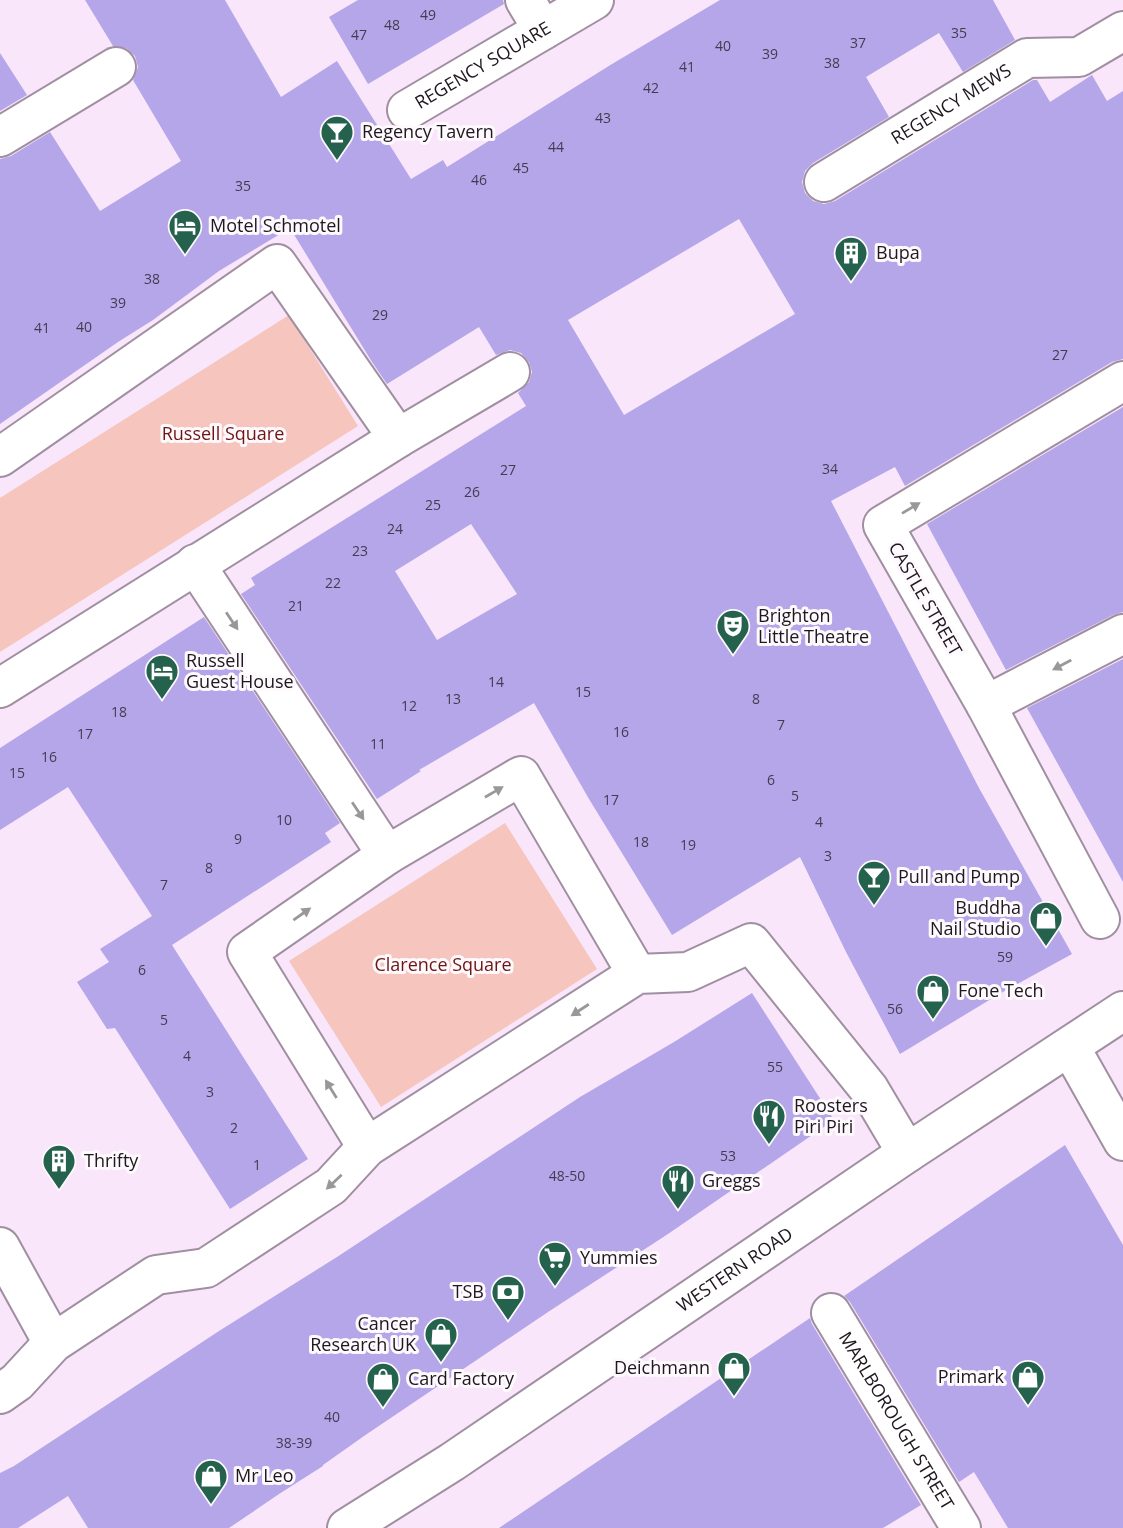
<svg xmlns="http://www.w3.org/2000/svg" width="1123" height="1528" font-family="'Open Sans',sans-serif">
	<rect width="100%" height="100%" fill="#f9e6fa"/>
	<!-- green -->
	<path fill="#f5c5be" d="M289,315L358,426L0,652V498Z
		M505,823L597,969L381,1107L289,961Z"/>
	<!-- building -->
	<path fill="#b4a6e8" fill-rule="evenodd" d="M85,0H225L281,97L337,61L411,179L443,160L447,167L612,64L720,0H993L1015,40L963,72L939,33L866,77L889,117L813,163L805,171L802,182L805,193L813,201L824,204L835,201L1033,80H1037L1050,102L1092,75L1107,101L1123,91V359L1112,362L905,486L895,467L831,501L979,788L1072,954L1001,993L900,1054L846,952L800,857L672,935L589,799L534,703L419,770L421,771L377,799L241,594L255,585L251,578L526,406L518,393L529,382L532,372L529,362L521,353L510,350L496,355L479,327L387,384L372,362L290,228L219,271L153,320L118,342L0,424V159L11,156L50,132L100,211L181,161L133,80L138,67L135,56L126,48L113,46ZM739,219L795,314L624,415L568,320ZM471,524L517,594L437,640L395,571Z
		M358,0H503L504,4L368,84L329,17Z
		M0,53L27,95L0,111Z
		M1123,407V612L1113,615L1006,670L927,524Z
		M204,617L340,823L325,833L331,842L172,945L308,1159L230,1209L115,1028L107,1029L77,982L109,962L100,949L152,916L68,787L0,830V748Z
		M1123,659V882L1027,708Z
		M752,993L834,1120L668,1234L548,1312L364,1436L323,1465V1466L279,1494L229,1528H88L68,1496L18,1528H0V1473L14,1466L219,1331L337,1257L580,1097L674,1042Z
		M1065,1145L1123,1245V1528H1008L974,1472L959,1482L850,1302L844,1296Z
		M810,1318L812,1324L921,1505L883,1528H499Z"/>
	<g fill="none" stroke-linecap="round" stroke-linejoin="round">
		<defs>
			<g id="minor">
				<path d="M525,0L543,30"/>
				<path id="s1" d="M407,110L594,0"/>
				<path d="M0,137L116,67"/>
				<path id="s2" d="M824,182L1027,58L1079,57L1123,31"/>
				<path d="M0,457L277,264L398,438"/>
				<path d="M195,564L387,855"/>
				<path d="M0,688L398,438L510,372"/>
				<path d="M986,705L1123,634"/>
				<path d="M1100,919L986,705L883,525L1123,381"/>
				<path d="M1070,1047L1123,1141"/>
				<path d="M367,1147L247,952L387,855L521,776L637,974"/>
				<path d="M0,1247L53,1343"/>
				<path id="s3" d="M831,1313L961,1528"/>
				<path d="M0,1394L17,1382L53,1343L156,1275L206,1268L331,1186L367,1147L637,974L688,972L751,943L869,1089L907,1153"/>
			</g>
			<g id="tertiary">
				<path id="s4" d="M347,1528L452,1462L907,1153L1123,1011"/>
			</g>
		</defs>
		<!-- minor casing -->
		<use href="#minor" stroke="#a08ea1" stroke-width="42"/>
		<!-- tertiary casing -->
		<use href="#tertiary" stroke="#a08ea1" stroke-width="42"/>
		<!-- minor -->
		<use href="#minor" stroke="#fff" stroke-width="38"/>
		<!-- tertiary -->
		<use href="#tertiary" stroke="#fff" stroke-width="38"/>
	</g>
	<!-- one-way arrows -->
	<defs><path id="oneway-solid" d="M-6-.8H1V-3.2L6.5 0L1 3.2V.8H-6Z" transform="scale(1.75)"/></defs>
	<g fill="#9a979a">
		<use href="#oneway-solid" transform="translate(911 508) rotate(-31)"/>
		<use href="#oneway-solid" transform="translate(232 621) rotate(56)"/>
		<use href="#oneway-solid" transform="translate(1062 665) rotate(152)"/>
		<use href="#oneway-solid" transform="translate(494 792) rotate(-30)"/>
		<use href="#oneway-solid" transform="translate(358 811) rotate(56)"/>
		<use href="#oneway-solid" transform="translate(302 914) rotate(-35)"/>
		<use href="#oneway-solid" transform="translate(580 1010) rotate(147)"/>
		<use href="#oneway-solid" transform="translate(331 1089) rotate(-122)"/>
		<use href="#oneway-solid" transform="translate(334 1182) rotate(137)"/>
	</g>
	<!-- icons -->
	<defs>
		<symbol id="bar-pin" viewBox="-11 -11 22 30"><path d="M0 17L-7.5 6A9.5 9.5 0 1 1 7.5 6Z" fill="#25624e" stroke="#fdf9fd"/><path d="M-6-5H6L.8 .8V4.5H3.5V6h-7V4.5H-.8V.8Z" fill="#fff"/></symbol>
		<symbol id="hotel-pin" viewBox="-11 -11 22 30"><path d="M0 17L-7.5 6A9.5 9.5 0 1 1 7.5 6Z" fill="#25624e" stroke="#fdf9fd"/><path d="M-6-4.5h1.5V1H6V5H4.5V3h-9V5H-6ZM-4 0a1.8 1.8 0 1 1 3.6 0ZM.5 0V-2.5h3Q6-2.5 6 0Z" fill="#fff"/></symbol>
		<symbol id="building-pin" viewBox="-11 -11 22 30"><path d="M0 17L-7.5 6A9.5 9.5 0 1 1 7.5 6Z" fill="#25624e" stroke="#fdf9fd"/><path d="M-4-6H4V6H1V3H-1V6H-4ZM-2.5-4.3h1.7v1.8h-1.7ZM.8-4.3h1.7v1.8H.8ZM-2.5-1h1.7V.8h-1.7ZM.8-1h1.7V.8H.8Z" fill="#fff"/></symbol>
		<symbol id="theatre-pin" viewBox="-11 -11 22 30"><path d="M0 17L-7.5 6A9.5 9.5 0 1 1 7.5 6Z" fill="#25624e" stroke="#fdf9fd"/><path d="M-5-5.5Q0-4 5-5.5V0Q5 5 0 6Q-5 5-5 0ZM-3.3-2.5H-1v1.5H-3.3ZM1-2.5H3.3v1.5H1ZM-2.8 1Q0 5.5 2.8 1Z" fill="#fff"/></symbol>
		<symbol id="shop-pin" viewBox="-11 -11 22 30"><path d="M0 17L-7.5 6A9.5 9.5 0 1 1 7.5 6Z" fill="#25624e" stroke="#fdf9fd"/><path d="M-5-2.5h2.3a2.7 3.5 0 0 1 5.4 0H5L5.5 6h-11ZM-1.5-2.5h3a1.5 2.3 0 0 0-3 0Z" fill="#fff"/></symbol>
		<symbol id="restaurant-pin" viewBox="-11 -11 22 30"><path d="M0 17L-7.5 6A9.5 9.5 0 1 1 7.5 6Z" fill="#25624e" stroke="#fdf9fd"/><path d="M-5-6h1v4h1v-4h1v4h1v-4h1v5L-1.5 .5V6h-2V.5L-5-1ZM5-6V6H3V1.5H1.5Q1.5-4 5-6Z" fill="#fff"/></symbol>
		<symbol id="supermarket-pin" viewBox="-11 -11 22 30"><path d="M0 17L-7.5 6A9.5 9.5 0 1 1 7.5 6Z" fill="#25624e" stroke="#fdf9fd"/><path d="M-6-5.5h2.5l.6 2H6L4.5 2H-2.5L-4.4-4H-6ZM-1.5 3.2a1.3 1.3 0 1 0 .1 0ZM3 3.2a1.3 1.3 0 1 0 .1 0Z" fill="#fff"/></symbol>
		<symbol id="bank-pin" viewBox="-11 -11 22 30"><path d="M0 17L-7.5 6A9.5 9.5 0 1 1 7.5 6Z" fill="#25624e" stroke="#fdf9fd"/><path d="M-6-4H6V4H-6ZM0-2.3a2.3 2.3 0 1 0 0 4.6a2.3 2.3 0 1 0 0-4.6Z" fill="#fff"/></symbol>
	</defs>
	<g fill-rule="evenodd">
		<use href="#bar-pin" x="318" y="113" width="38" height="52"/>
		<use href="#hotel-pin" x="166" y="207" width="38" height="52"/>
		<use href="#building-pin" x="832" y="234" width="38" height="52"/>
		<use href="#theatre-pin" x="714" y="607" width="38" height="52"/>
		<use href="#hotel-pin" x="143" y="652" width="38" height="52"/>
		<use href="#bar-pin" x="855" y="858" width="38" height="52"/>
		<use href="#shop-pin" x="1027" y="899" width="38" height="52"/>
		<use href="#shop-pin" x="914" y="972" width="38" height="52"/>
		<use href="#restaurant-pin" x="750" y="1097" width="38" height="52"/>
		<use href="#building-pin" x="40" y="1142" width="38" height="52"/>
		<use href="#restaurant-pin" x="659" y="1162" width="38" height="52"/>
		<use href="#supermarket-pin" x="536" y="1239" width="38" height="52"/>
		<use href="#bank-pin" x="489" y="1273" width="38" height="52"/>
		<use href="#shop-pin" x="422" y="1315" width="38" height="52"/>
		<use href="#shop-pin" x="715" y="1349" width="38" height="52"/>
		<use href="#shop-pin" x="1009" y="1358" width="38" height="52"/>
		<use href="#shop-pin" x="364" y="1360" width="38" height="52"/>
		<use href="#shop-pin" x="192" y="1457" width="38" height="52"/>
	</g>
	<g text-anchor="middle" stroke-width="6" stroke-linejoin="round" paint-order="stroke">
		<!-- number labels -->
		<g font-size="14" fill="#443b50">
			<text x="428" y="20">49</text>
			<text x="392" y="30">48</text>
			<text x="959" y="38">35</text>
			<text x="359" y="40">47</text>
			<text x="858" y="48">37</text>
			<text x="723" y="51">40</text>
			<text x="770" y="59">39</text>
			<text x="832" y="68">38</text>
			<text x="687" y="72">41</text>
			<text x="651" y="93">42</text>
			<text x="603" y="123">43</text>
			<text x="556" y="152">44</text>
			<text x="521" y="173">45</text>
			<text x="479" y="185">46</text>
			<text x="243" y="191">35</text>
			<text x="152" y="284">38</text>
			<text x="118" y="308">39</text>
			<text x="380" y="320">29</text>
			<text x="84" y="332">40</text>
			<text x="42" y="333">41</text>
			<text x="1060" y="360">27</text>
			<text x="830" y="474">34</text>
			<text x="508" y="475">27</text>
			<text x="472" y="497">26</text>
			<text x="433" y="510">25</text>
			<text x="395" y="534">24</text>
			<text x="360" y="556">23</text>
			<text x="333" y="588">22</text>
			<text x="296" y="611">21</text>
			<text x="496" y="687">14</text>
			<text x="583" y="697">15</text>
			<text x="453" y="704">13</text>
			<text x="756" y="704">8</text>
			<text x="409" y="711">12</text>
			<text x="119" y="717">18</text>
			<text x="781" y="730">7</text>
			<text x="621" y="737">16</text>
			<text x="85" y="739">17</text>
			<text x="378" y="749">11</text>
			<text x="49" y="762">16</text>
			<text x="17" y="778">15</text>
			<text x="771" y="785">6</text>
			<text x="795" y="801">5</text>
			<text x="611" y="805">17</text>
			<text x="284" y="825">10</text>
			<text x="819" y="827">4</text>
			<text x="238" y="844">9</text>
			<text x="641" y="847">18</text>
			<text x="688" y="850">19</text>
			<text x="828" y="861">3</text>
			<text x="209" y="873">8</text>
			<text x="164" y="890">7</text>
			<text x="1005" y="962">59</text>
			<text x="142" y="975">6</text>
			<text x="895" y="1014">56</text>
			<text x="164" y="1025">5</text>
			<text x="187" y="1061">4</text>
			<text x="775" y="1072">55</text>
			<text x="210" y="1097">3</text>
			<text x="234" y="1133">2</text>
			<text x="728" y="1161">53</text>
			<text x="257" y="1170">1</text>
			<text x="567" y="1181">48-50</text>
			<text x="332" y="1422">40</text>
			<text x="294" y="1448">38-39</text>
		</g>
		<!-- street labels -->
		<g font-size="18" fill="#1e171e" stroke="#fdf9fd">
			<text dy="6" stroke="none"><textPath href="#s1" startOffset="88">REGENCY SQUARE</textPath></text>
			<text dy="6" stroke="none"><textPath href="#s2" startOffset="149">REGENCY MEWS</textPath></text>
			<text transform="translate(925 599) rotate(60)" y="6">CASTLE STREET</text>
			<text dy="6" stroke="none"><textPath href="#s4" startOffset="466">WESTERN ROAD</textPath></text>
			<text dy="6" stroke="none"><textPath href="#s3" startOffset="126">MARLBOROUGH STREET</textPath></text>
		</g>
		<!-- poi labels -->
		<g font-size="18" fill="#1e171e" stroke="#fdf9fd" text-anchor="start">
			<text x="362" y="138">Regency Tavern</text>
			<text x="210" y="232">Motel Schmotel</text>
			<text x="876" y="259">Bupa</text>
			<text x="758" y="622">Brighton<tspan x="758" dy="21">Little Theatre</tspan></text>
			<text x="186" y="667">Russell<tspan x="186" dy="21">Guest House</tspan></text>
			<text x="898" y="883">Pull and Pump</text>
			<text x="1021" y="914" text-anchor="end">Buddha<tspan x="1021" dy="21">Nail Studio</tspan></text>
			<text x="958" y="997">Fone Tech</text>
			<text x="794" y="1112">Roosters<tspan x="794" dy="21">Piri Piri</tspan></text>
			<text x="84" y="1167">Thrifty</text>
			<text x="702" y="1187">Greggs</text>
			<text x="580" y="1264">Yummies</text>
			<text x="484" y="1298" text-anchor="end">TSB</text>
			<text x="416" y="1330" text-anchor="end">Cancer<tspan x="416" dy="21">Research UK</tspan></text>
			<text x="710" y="1374" text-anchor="end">Deichmann</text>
			<text x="1004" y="1383" text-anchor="end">Primark</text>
			<text x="408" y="1385">Card Factory</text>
			<text x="235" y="1482">Mr Leo</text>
		</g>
		<!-- park labels -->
		<g font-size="18" fill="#6e1511" stroke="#fdf9fd">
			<text x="223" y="440">Russell Square</text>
			<text x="443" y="971">Clarence Square</text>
		</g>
	</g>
</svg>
